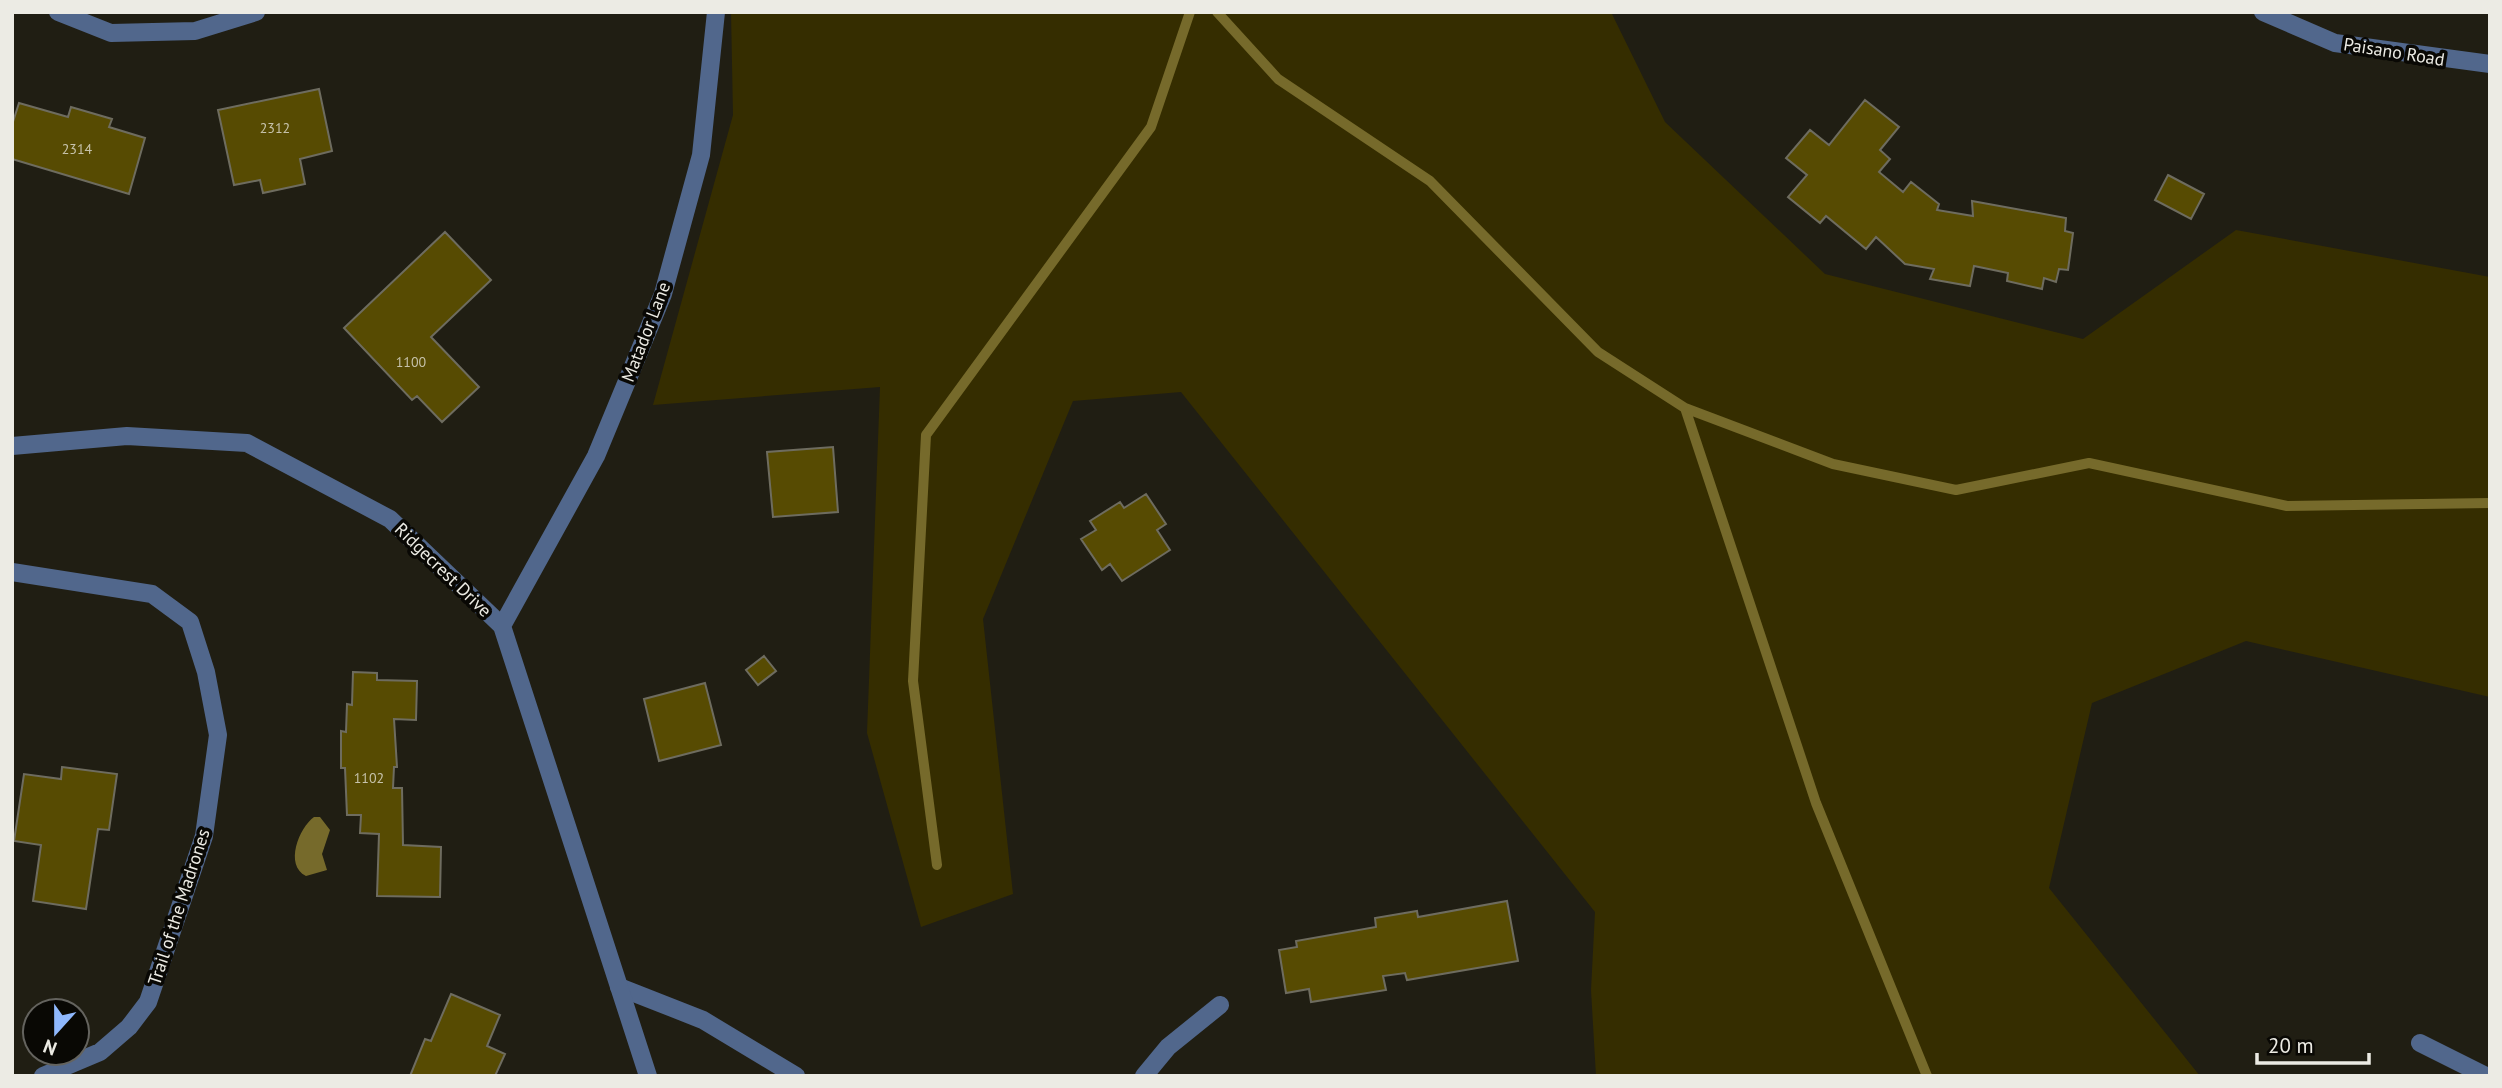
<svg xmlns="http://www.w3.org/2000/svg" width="2502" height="1088" font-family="'PT Sans',sans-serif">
	<rect width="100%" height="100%" fill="#201e13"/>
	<!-- green -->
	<path fill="#352d00" d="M731,12H1611L1665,122L1825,274L2083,339L2236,230L2490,277V697L2246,641L2092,703L2049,888L2200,1076H1596L1591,990L1595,912L1181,392L1073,401L983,619L1013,894L921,927L867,733L880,387L653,405L733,115Z"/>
	<!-- water -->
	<path fill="#766a2b" d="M314,817H320L330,830L322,854L327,870L306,876C284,865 299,828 314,817Z"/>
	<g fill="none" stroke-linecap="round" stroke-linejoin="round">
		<!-- stream -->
		<path stroke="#766a2b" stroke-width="10" d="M1217,12L1278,79L1430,181L1598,352L1685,408L1816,803L1927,1076
			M1685,408L1833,464L1956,490L2089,463L2287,506L2490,503
			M937,865L913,681L926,435L1151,127L1190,12"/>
	</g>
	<!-- building -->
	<path fill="#574b02" stroke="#6e6c5f" stroke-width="2" d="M319,89L332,151L300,159L305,184L263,193L260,180L234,185L218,110Z
		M1865,100L1899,127L1880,150L1890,159L1879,172L1903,192L1911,182L1939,204L1937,210L1973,216L1972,201L2066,218L2065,231L2073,233L2068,270L2059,269L2056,282L2044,278L2042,289L2007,281L2008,273L1974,266L1970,286L1930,279L1934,269L1905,264L1876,237L1866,249L1826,216L1820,223L1788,197L1807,175L1786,158L1810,130L1829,145Z
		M19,103L68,117L71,107L112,119L109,127L145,138L129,194L12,159V125Z
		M2168,175L2204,194L2191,219L2155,200Z
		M445,232L491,280L431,337L479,387L442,422L417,396L412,400L344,328Z
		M833,447L838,512L773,517L767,452Z
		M1146,494L1166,524L1157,530L1170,550L1122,581L1110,564L1102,570L1081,539L1096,530L1090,521L1120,502L1124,508Z
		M764,656L776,671L758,685L746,670Z
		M353,672L377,673V680L417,681L416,720L394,719L397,767H394L393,788H402L403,845L441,847L440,897L377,896L379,834L360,833L361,815H347L345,768H341V731L346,732L347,704L352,705Z
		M705,683L721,745L659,761L644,699Z
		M62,767L117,774L109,830L98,829L86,909L33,901L41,845L14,841L24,774L61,779Z
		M1507,901L1518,961L1407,980L1405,973L1383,976L1386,990L1311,1002L1309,989L1286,993L1279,950L1297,947L1296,941L1376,927L1375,918L1417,911L1418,917Z
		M451,994L500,1015L487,1046L505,1054L495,1076H410L425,1039L431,1041Z"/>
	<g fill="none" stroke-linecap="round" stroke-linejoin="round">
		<!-- lane -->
		<path stroke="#51678c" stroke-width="18" d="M619,987L703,1020L796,1076
			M2420,1043L2486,1076
			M1144,1076L1168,1047L1220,1005"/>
		<!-- street -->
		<path stroke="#51678c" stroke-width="18" d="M58,12L111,33L195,31L256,12
			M2263,12L2335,43L2490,64
			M12,446L127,436L247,443L390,519L502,626L648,1076
			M12,572L152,594L190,622L206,672L218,735L204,836L148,1002L129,1027L100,1052L43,1076
			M502,626L596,456L663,294L701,155L716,12"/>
	</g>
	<g text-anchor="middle" stroke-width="7" stroke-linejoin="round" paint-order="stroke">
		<!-- number labels -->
		<g font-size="14" fill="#c7c3ac">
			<text x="275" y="133">2312</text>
			<text x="77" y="154">2314</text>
			<text x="411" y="367">1100</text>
			<text x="369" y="783">1102</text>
		</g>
		<!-- street labels -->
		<g font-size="18" fill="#ecebe4" stroke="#090804">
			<text transform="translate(2394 52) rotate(9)" y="6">Paisano Road</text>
			<text transform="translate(646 332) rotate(-69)" y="6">Matador Lane</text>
			<text transform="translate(443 570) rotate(44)" y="6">Ridgecrest Drive</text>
			<text transform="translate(179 907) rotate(-72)" y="6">Trail of the Madrones</text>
		</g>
	</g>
	<!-- border -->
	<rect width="2502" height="1088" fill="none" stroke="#ecebe4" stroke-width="28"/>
	<!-- north arrow -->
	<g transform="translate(56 1032) rotate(201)"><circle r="33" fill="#090804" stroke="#64635e" stroke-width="2"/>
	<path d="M0-5L12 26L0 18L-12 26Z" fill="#8fb8fd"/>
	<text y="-10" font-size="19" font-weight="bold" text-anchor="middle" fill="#ecebe4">N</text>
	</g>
	<!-- scale -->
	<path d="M2257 1053v10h112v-10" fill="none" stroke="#ecebe4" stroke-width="3.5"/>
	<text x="2268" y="1053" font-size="21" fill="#ecebe4" stroke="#090804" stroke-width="5" paint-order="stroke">20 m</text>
</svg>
